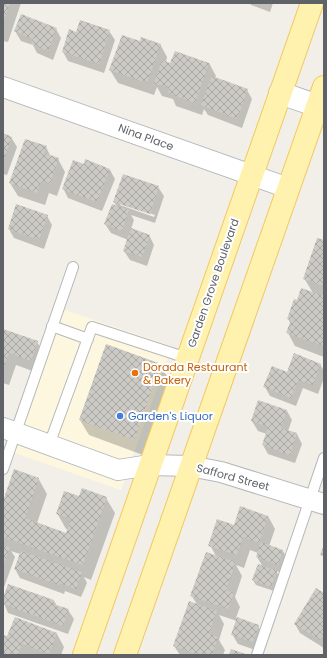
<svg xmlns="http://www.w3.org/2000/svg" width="327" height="658" font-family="Poppins,sans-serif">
	<defs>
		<pattern id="building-cross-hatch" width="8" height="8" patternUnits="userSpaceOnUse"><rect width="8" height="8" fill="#cccac5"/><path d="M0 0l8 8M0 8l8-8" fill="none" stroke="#a9a8a4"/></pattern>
	</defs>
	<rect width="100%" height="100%" fill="#f1efe8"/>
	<!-- commercial -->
	<path fill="#fef7e0" d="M59,308L172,346L121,490L9,451Z"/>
	<!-- shadow -->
	<path fill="#0003" fill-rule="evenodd" d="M3,3H21L8,42L3,41Z
		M250,3H273L270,12L251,5Z
		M56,29L61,38L53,60L37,53L33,45L21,41L15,31Z
		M109,31L115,40L104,73L68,61L63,52L77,33Z
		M140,42L160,44L167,57L166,62L171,64L209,63L216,76L215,78L247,90L252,99L242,128L208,115L204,109L202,115L176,106L173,99L162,96L157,87L154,95L118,83L110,70Z
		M3,134L11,137L17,147L7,175L3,174Z
		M46,147L51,157L58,159L65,172L57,196L49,193L45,205L18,196L10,183Z
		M84,166L110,170L115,179L102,211L68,198L63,188Z
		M158,187L164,196L155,223L131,215L134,220L131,229L149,235L154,245L147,266L130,260L124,251L128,240L111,233L105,224L117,207L114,202ZM120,203L155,215L154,217L120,205Z
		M47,216L52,225L44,249L14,238L9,229Z
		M324,241V357L295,346L288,333L291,324L288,319L297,301L313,293L304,278Z
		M3,330L37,342L45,355L38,373L16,365L9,385L3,383Z
		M160,364L169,380L143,455L89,435L80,420Z
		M320,364L324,371V378L318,394L303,388L296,406L270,396L265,387L288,373Z
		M287,411L292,420L288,431L297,434L302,444L295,463L268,454L263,445L267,434L258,431L252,421Z
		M38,478L47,494L37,523L67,534L68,530L66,529L57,513L79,497L106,498L115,513L91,580L84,577L87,583L81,597L65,591L64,594L20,578L15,569L20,554L11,551L15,557L3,590V504Z
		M268,516L275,529L269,546L283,551L288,560L283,573L276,571L279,576L274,591L256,585L253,580L263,567L257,557L258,553L250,550L244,568L236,565L242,576L235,597L240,607L236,618L258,626L263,635L258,651L238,644L232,634L237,621L219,615L224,624L219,640L225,650L223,655H180L174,646L197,604L191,595L216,556L210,545L234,526Z
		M324,594V648L300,633L295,624Z
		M3,601H54L57,606L68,610L74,619L68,634L8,613Z
		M15,618L57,634L64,647L61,655H3V636L8,638Z"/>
	<!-- building -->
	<path fill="url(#building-cross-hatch)" d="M3,3H10L3,22Z
		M21,14L57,28L48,51L31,44L33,39L14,31Z
		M80,20L110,30L99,64L62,52L69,29L76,32Z
		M122,35L140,41L141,37L161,44L147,83L109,70Z
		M175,51L209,63L195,103L168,93L169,88L154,83L162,60L170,63Z
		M212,76L248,89L237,119L201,105Z
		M3,133L12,137L3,162Z
		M25,139L47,146L44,153L59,158L50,184L41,181L37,193L9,183Z
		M85,159L110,169L97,202L62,189L73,160L84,164Z
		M123,174L159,186L150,214L113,202Z
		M16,204L48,215L39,240L8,229Z
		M112,204L129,210L122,231L104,224Z
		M131,228L150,235L142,257L123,251Z
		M317,238L324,240V286L303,279Z
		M301,288L324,296V346L286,333L291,320L287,319L294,299L297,300Z
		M3,329L38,341L31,361L9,353L3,369Z
		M106,344L161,364L134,440L79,420Z
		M294,353L321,364L313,385L298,380L291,398L263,387L272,366L287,372Z
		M258,400L287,410L281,428L297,433L290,455L262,445L268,427L251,421Z
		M14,469L39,478L25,518L66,533L71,519L56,514L64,491L79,496L82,488L107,497L83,565L3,537V501Z
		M240,506L268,516L259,543L243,537L237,555L208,546L217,519L234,525Z
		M261,542L283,550L278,565L256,557Z
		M324,544V557L320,555Z
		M3,545L10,547L3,566Z
		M21,551L82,572L76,589L60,583L59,585L14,569Z
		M206,552L236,562L226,590L234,593L228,609L190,596Z
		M258,564L277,571L271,587L252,580Z
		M8,584L54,600L53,604L69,609L63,626L3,604V598Z
		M316,588L324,593V634L320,640L294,624Z
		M189,601L217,611L209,634L218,637L212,655H198L173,646Z
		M15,617L57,633L49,654L22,644L18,655H3V635L7,636Z
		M237,617L259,625L253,642L231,635Z
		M231,649L249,655H229Z"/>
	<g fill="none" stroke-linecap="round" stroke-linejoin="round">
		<defs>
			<path id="service" d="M52,326L88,339
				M49,445L92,327L187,358
				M3,469L73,267
				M257,655L324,458"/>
			<path id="minor" d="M3,87L288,188
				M3,428L118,470L150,465L190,466L221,472L324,504"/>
			<path id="tertiary" d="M280,93L324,108"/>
			<path id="primary" d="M84,655L312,3
				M125,655L324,87"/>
		</defs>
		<!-- service casing -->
		<use href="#service" stroke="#b5b8bc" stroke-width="12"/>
		<!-- minor casing -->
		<use href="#minor" stroke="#b5b8bc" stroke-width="22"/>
		<!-- tertiary casing -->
		<use href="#tertiary" stroke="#b5b8bc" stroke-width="24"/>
		<!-- primary casing -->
		<use href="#primary" stroke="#f2c960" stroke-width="24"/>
		<!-- service -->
		<use href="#service" stroke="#fff" stroke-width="10"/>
		<!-- minor -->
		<use href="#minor" stroke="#fff" stroke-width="20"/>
		<!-- tertiary -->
		<use href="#tertiary" stroke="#fff" stroke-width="22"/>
		<!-- primary -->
		<use href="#primary" stroke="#fff2af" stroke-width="22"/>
	</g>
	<!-- markers -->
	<circle fill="#e8710a" stroke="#fff" stroke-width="1.5" cx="135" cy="373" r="4"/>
	<circle fill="#3f7fe0" stroke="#fff" stroke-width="1.5" cx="120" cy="416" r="4"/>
	<g text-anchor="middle" stroke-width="4" stroke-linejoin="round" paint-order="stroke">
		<!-- street labels -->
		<g font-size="11" fill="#5f6368" stroke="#fff">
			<text transform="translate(146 137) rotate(20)" y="4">Nina Place</text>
			<text transform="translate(213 283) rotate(-71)" y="4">Garden Grove Boulevard</text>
			<text transform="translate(233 477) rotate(15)" y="4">Safford Street</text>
		</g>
		<!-- food labels -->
		<g font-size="11" fill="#c56008" stroke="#fff" text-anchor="start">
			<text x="143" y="371">Dorada Restaurant<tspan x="143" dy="13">&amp; Bakery</tspan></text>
		</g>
		<!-- shop labels -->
		<g font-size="11" fill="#366cbe" stroke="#fff" text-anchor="start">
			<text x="128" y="420">Garden's Liquor</text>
		</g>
	</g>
	<!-- border -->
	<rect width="327" height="658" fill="none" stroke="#5f6368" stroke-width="8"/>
</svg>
